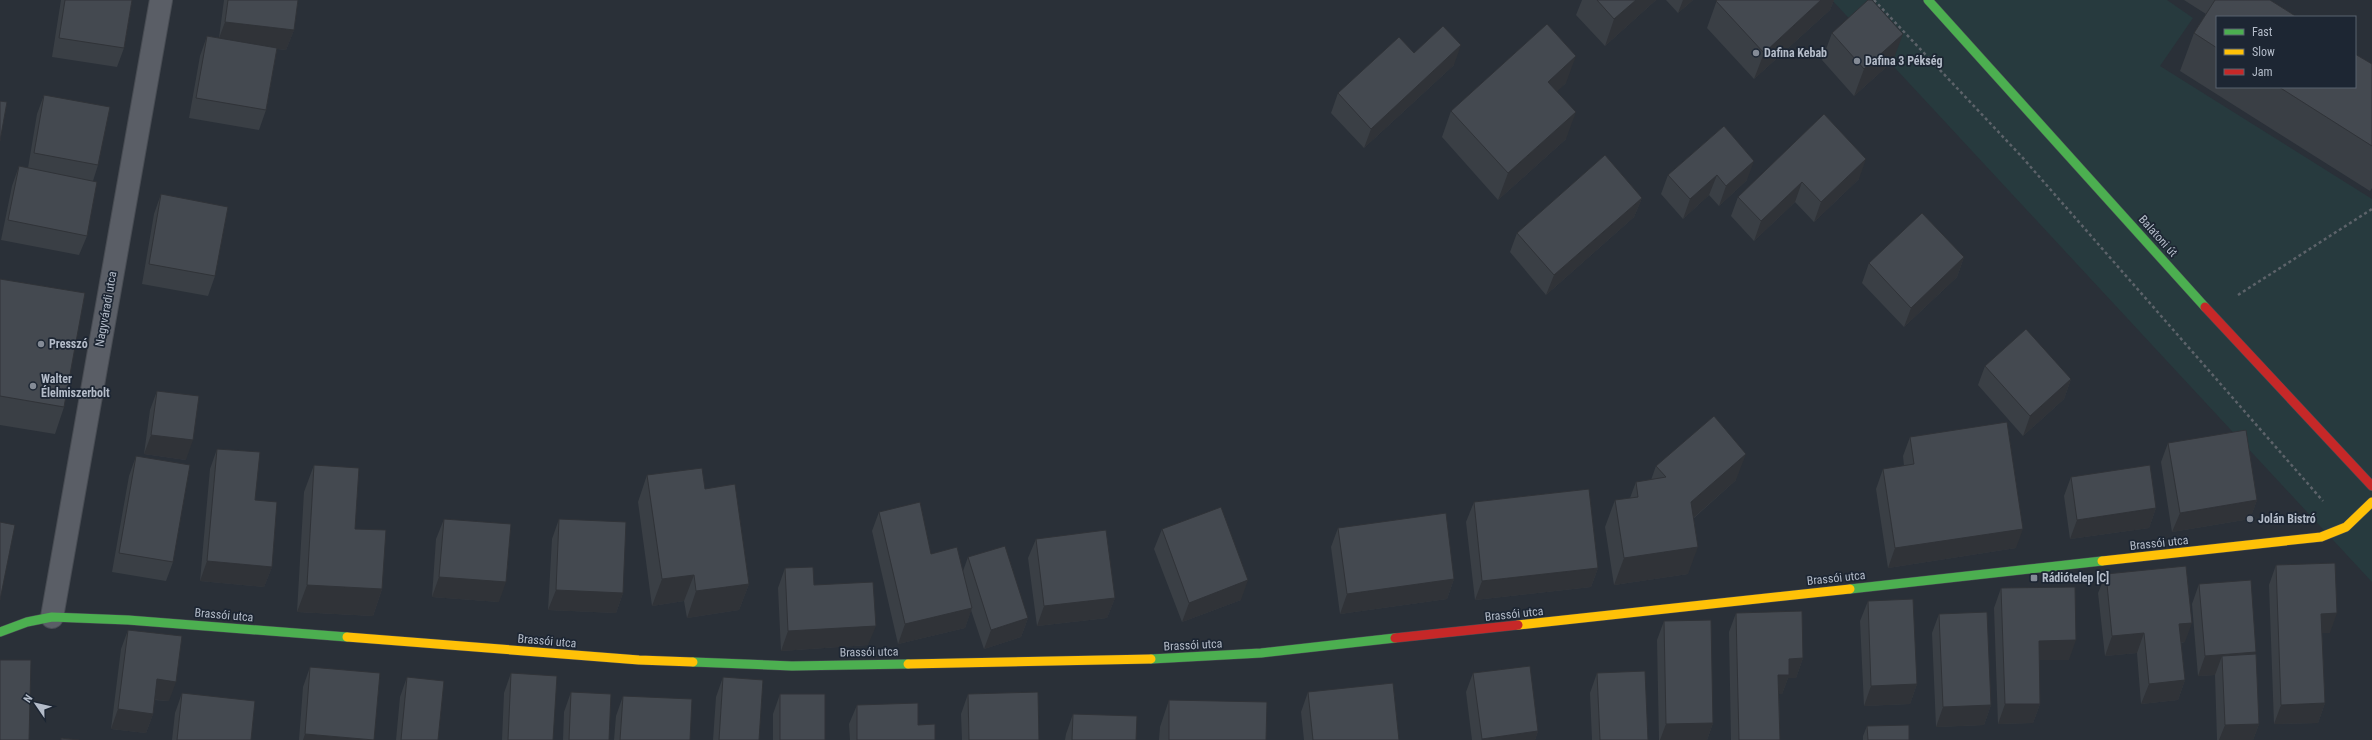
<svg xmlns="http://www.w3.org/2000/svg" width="2372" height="740" font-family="'Roboto Condensed',sans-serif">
	<rect width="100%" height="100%" fill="#2a3038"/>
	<!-- green -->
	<path fill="#273a3e" d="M1832,0H2167L2193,18L2160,66L2372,199V582Z"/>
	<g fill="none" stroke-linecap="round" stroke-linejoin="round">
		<defs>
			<path id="street" d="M52,617L161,0"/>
			<path id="fast" d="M1928,0L2205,307
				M1850,589L2102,561
				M0,632L27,622L52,617L128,620L347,637
				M1151,659L1261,653L1395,638
				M693,662L792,666L908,664"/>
			<path id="slow" d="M2102,561L2321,537L2346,527L2372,502
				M1518,625L1850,589
				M347,637L639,660L693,662
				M908,664L1151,659"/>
			<path id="jam" d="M2205,307L2372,486
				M1395,638L1518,625"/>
		</defs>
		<!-- street casing -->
		<use href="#street" stroke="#484c53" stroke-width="24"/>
		<!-- fast casing -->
		<use href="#fast" stroke="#484c53" stroke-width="10"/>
		<!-- slow casing -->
		<use href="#slow" stroke="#484c53" stroke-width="10"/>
		<!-- jam casing -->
		<use href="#jam" stroke="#484c53" stroke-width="10"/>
		<!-- path -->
		<path stroke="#5d636a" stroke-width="2.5" stroke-dasharray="3 3" stroke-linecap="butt" d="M1874,0L2022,157L2323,501
			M2238,295L2372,209"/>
		<!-- street -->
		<use href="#street" stroke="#5a5e66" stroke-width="22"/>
		<!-- fast -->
		<use href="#fast" stroke="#4caf50" stroke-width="9"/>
		<!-- slow -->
		<use href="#slow" stroke="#ffc107" stroke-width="9"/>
		<!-- jam -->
		<use href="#jam" stroke="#c62828" stroke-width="9"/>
	</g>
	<!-- wall -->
	<path fill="#3a3f45" d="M61,0H132L124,48L117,67L52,57Z
		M224,0H298L294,30L286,50L277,49L266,110L259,130L189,118L200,56L207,36L219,38Z
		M1582,0H1656L1605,46L1576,15Z
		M1666,0H1693L1678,13Z
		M1717,0H1834L1830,10L1754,79L1707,28Z
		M2184,0H2270L2217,17V87H2355L2372,64V188L2370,191L2180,71L2194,33L2206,14Z
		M1832,33L1893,61L1854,96L1822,60Z
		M1414,53L1454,65L1364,148L1331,113L1338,93Z
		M1566,83L1557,91L1566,139L1498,200L1442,137L1451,111Z
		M44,95L98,165L93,181L87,236L79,255L1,240L12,186L19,166L28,168L37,114Z
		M1824,114L1859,179L1814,222L1795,202L1754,241L1731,216L1738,197Z
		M1724,126L1747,180L1719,206L1709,195L1683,219L1661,194L1668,175Z
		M161,194L215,276L208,296L142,284L154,214Z
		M1642,198L1634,217L1546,295L1510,252L1517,233Z
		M1964,257L1957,277L1904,327L1862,283L1869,263Z
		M0,279L64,407L55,434L0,425Z
		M1985,366L2071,379L2064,399L2023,436L1978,385Z
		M157,391L186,460L144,454L150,410Z
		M1910,437L2016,548L1888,568L1876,489L1883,469L1904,466L1903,456Z
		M2168,443L2257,500L2250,519L2172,532L2161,462Z
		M217,449L255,500L272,567L264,587L200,581L210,469Z
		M136,456L173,562L166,581L112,572L129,476Z
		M314,465L355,529L382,589L373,616L297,612L304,492Z
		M1656,466L1736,480L1694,518L1688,574L1614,585L1605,527L1615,500L1630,498L1636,482L1651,480Z
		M647,475L705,489L749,584L739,610L687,618L684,601L652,606L638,502Z
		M2071,477L2156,508L2149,528L2070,539L2064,496Z
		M1474,502L1598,568L1591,587L1475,600L1466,522Z
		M879,512L931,554L963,571L968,557L1028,618L1021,637L984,649L971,610L965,628L898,644L872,531Z
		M444,519L499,602L432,597L436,539Z
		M559,519L623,593L616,613L548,610L552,539Z
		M1338,528L1454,579L1447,599L1340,614L1331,547Z
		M1162,529L1241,600L1182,622L1154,549Z
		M1036,539L1115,598L1107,618L1037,626L1028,558Z
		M2276,565L2330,633H2322L2325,703L2318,723L2274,724L2269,585Z
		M785,568L814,585L868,645L781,651L778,588Z
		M2106,574L2185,642L2181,643L2185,680L2178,700L2141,704L2137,653L2105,656L2098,593Z
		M2199,584L2255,654L2259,724L2253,740H2217L2215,675L2198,676L2192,604Z
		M2001,588L2069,660H2039L2040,704L2033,723L1998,724L1994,608Z
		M1868,601L1917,684L1910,704L1864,706L1860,621Z
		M1736,613L1803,658L1796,678H1788L1782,694H1779L1780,740H1731L1729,632Z
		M1939,614L1991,705L1984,725L1936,727L1932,633Z
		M1664,621L1713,723L1707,740H1659L1657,640Z
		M128,630L169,701L154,700L153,714L146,733L111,729L121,649Z
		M310,667L374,740H299L303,687Z
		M511,673L553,740H502L504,693Z
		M1473,673L1538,731L1535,740H1472L1466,692Z
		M1597,673L1648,740H1592L1590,693Z
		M407,677L438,740H396L400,697Z
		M723,677L759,740H713L716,697Z
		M571,692L609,740H563L564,712Z
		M1308,692L1399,740H1304L1301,712Z
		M182,693L251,740H172L175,713Z
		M780,694L825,740H773V714Z
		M968,694L1039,740H962L961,714Z
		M623,696L690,740H614L616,716Z
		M1169,700L1266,740H1159L1160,727Z
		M857,705L918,725L935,740H850L849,724Z
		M1073,714L1136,740H1065L1066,734Z
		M1867,726L1909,740H1863V736Z"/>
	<!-- shaded-wall -->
	<path fill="#303338" d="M1636,0H1656L1605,46L1614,19Z
		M1683,0H1693L1678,13Z
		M1821,0H1834L1830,10L1754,79L1764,53Z
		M225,22L294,30L286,50L218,41Z
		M1903,34L1893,61L1854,96L1864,69Z
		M1461,45L1454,65L1364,148L1371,129Z
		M1576,56L1566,83L1539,109L1548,82Z
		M1576,112L1566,139L1498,200L1508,173Z
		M1866,159L1859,179L1814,222L1821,202Z
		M1754,161L1747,180L1719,206L1726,186Z
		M1717,175L1709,195L1683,219L1690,199Z
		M1802,182L1795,202L1754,241L1761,221Z
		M1642,198L1634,217L1546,295L1554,275Z
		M1964,257L1957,277L1904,327L1911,308Z
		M2071,379L2064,399L2023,436L2030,416Z
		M151,435L193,440L186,460L144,454Z
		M1746,454L1736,480L1682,528L1691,502Z
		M2257,500L2250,519L2172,532L2180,513Z
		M2156,508L2149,528L2070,539L2077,520Z
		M2023,529L2016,548L1888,568L1895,548Z
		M1698,547L1688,574L1614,585L1624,558Z
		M207,561L272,567L264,587L200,581Z
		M1598,568L1591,587L1475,600L1482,581Z
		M694,575L684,601L652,606L662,579Z
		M439,577L506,582L499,602L432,597Z
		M1454,579L1447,599L1340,614L1347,594Z
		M1248,580L1241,600L1182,622L1189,603Z
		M749,584L739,610L687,618L696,591Z
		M307,585L382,589L373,616L297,612Z
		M556,590L623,593L616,613L548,610Z
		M1115,598L1107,618L1037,626L1044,606Z
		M972,608L965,628L898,644L905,624Z
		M2337,613L2330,633H2314L2321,614Z
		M1028,618L1021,637L984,649L991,630Z
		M2192,623L2185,642L2172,643L2179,624Z
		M876,626L868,645L781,651L788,631Z
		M2144,633L2137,653L2105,656L2112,636Z
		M2076,640L2069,660H2032L2039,641Z
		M2256,652L2249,672L2222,656L2215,675L2198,676L2205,656Z
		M1803,658L1796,678H1788L1782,694H1771L1778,675L1789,659Z
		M157,679L176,682L169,701L150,699Z
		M2185,680L2178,700L2141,704L2149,684Z
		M1917,684L1910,704L1864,706L1871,686Z
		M2325,703L2318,723L2274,724L2281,705Z
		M2005,704H2040L2033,723L1998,724Z
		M1991,705L1984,725L1936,727L1943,707Z
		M118,709L153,714L146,733L111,729Z
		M1713,723L1707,740H1660L1666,724Z
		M2259,724L2253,740H2219L2225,725Z
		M1538,731L1535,740H1481L1482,739Z
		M305,734L369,740H303Z"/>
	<!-- building -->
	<path fill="#444950" stroke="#303338" d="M65,0H132L124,48L59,38Z
		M228,0H298L294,30L225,22Z
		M1597,0H1636L1614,19Z
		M1717,0H1821L1764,53L1716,1Z
		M1868,0H1872L1903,34L1864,69L1832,33Z
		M2215,0H2270L2297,17H2217V48L2194,33Z
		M1547,24L1576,56L1548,82L1576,112L1508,173L1451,111Z
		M1443,26L1461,45L1371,129L1338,93L1399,37L1414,53Z
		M207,36L277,48L266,110L196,98Z
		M2355,54L2372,64V146L2279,87H2355Z
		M44,95L110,107L98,165L34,153Z
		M0,101L7,102L0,141Z
		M1824,114L1866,159L1821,202L1802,182L1761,221L1738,197Z
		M1724,126L1754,161L1726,186L1717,175L1690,199L1668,175Z
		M1605,155L1642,198L1554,275L1517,233Z
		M19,166L97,182L87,236L8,220Z
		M161,194L228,207L215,276L149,264Z
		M1922,213L1964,257L1911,308L1869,263Z
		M0,279L85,293L64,407L0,396Z
		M2026,329L2071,379L2030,416L1985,366Z
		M157,391L199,396L193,440L151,435Z
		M1714,416L1746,454L1691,502L1698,547L1624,558L1615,500L1638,497L1636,482L1666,477L1656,466Z
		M2007,422L2023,529L1895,548L1883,469L1914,464L1910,437Z
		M2246,430L2257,500L2180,513L2168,443Z
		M217,449L260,452L255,500L277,502L272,567L207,561Z
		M136,456L190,465L173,562L119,553Z
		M314,465L359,468L355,529L386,530L382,589L307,585Z
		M2150,465L2156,508L2077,520L2071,477Z
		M702,468L705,489L735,484L749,584L696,591L694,575L662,579L647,475Z
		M1589,489L1598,568L1482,581L1474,502Z
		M920,502L931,554L957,547L972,608L905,624L879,512Z
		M1221,507L1248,580L1189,603L1162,529Z
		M1446,513L1454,579L1347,594L1338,528Z
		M444,519L511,524L506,582L439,577Z
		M559,519L626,522L623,593L556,590Z
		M0,522L15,525L0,600Z
		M1106,530L1115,598L1044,606L1036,539Z
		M1005,546L1028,618L991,630L968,557Z
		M2335,563L2337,613L2321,614L2325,703L2281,705L2276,565Z
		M2186,566L2192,623L2179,624L2185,680L2149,684L2144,633L2112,636L2106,574Z
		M813,567L814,585L873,582L876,626L788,631L785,568Z
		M2251,580L2256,652L2205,656L2199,584Z
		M2075,587L2076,640L2039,641L2040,704H2005L2001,588Z
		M1913,599L1917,684L1871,686L1868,601Z
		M1802,611L1803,658L1789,659V675H1778L1780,740H1739L1736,613Z
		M1987,612L1991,705L1943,707L1939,614Z
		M1711,620L1713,723L1666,724L1664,621Z
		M128,630L182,636L176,682L157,679L153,714L118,709Z
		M2256,654L2259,724L2225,725L2222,656Z
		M0,660H31L29,740H0Z
		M1530,666L1538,731L1482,739L1473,673Z
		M310,667L380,673L374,740L305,734Z
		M1645,671L1648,740H1600L1597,673Z
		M511,673L557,676L553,740H508Z
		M407,677L444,681L438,740H401Z
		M723,677L763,680L759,740H719Z
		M1393,683L1399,740H1313L1308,692Z
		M571,692L611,694L609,740H569Z
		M1038,692L1039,740H969L968,694Z
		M182,693L255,701L251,740H177Z
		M780,694H825V740H780Z
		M623,696L692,699L690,740H620Z
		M1169,700L1267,702L1266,740H1169Z
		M918,703V725L935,724V740H857V705Z
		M1073,714L1137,716L1136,740H1072Z
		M1909,725V740H1868L1867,726Z
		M61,738L79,740H61Z"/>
	<!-- markers -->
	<g fill="#848b96" stroke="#1d2633" stroke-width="1.5">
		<circle cx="1756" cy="53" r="4"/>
		<circle cx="1857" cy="61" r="4"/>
		<circle cx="41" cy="344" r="4"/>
		<circle cx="33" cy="386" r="4"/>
		<circle cx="2250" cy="519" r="4"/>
		<rect x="2030" y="574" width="8" height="8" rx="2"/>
	</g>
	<g text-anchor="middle" stroke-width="3.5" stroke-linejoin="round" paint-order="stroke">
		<!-- poi labels -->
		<g font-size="12" font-weight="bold" fill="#b4bcc9" stroke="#1d2633" text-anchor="start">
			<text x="1764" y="57">Dafina Kebab</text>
			<text x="1865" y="65">Dafina 3 Pékség</text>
			<text x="49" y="348">Presszó</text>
			<text x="41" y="383">Walter<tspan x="41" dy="14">Élelmiszerbolt</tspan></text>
			<text x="2258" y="523">Jolán Bistró</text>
			<text x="2042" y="582">Rádiótelep [C]</text>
		</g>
		<!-- street labels -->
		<g font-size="12" fill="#b4bcc9" stroke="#1d2633">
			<text transform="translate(2158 236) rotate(48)" y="4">Balatoni út</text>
			<text transform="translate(106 309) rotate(-80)" y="4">Nagyváradi utca</text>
			<text transform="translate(2159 543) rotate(-6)" y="4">Brassói utca</text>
			<text transform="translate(1836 578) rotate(-6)" y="4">Brassói utca</text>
			<text transform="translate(1514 614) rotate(-6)" y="4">Brassói utca</text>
			<text transform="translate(224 615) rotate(5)" y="4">Brassói utca</text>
			<text transform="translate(547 641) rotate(5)" y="4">Brassói utca</text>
			<text transform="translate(1193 645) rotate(-3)" y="4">Brassói utca</text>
			<text transform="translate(869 652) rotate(-1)" y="4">Brassói utca</text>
		</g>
	</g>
	<!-- legend -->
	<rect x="2216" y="16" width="140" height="72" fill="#1d2633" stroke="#59626f"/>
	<rect x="2224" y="29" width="20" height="6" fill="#4caf50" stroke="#59626f"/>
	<text x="2252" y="36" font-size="12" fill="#b4bcc9">Fast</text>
	<rect x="2224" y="49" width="20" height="6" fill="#ffc107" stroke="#59626f"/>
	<text x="2252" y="56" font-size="12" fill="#b4bcc9">Slow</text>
	<rect x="2224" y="69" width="20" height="6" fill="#c62828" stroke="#59626f"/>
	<text x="2252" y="76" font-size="12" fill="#b4bcc9">Jam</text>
	<!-- north arrow -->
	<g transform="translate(36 704) rotate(304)" stroke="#1d2633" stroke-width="3" paint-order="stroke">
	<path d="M0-3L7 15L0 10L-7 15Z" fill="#b4bcc9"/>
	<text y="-6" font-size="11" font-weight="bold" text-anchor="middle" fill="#b4bcc9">N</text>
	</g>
</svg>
